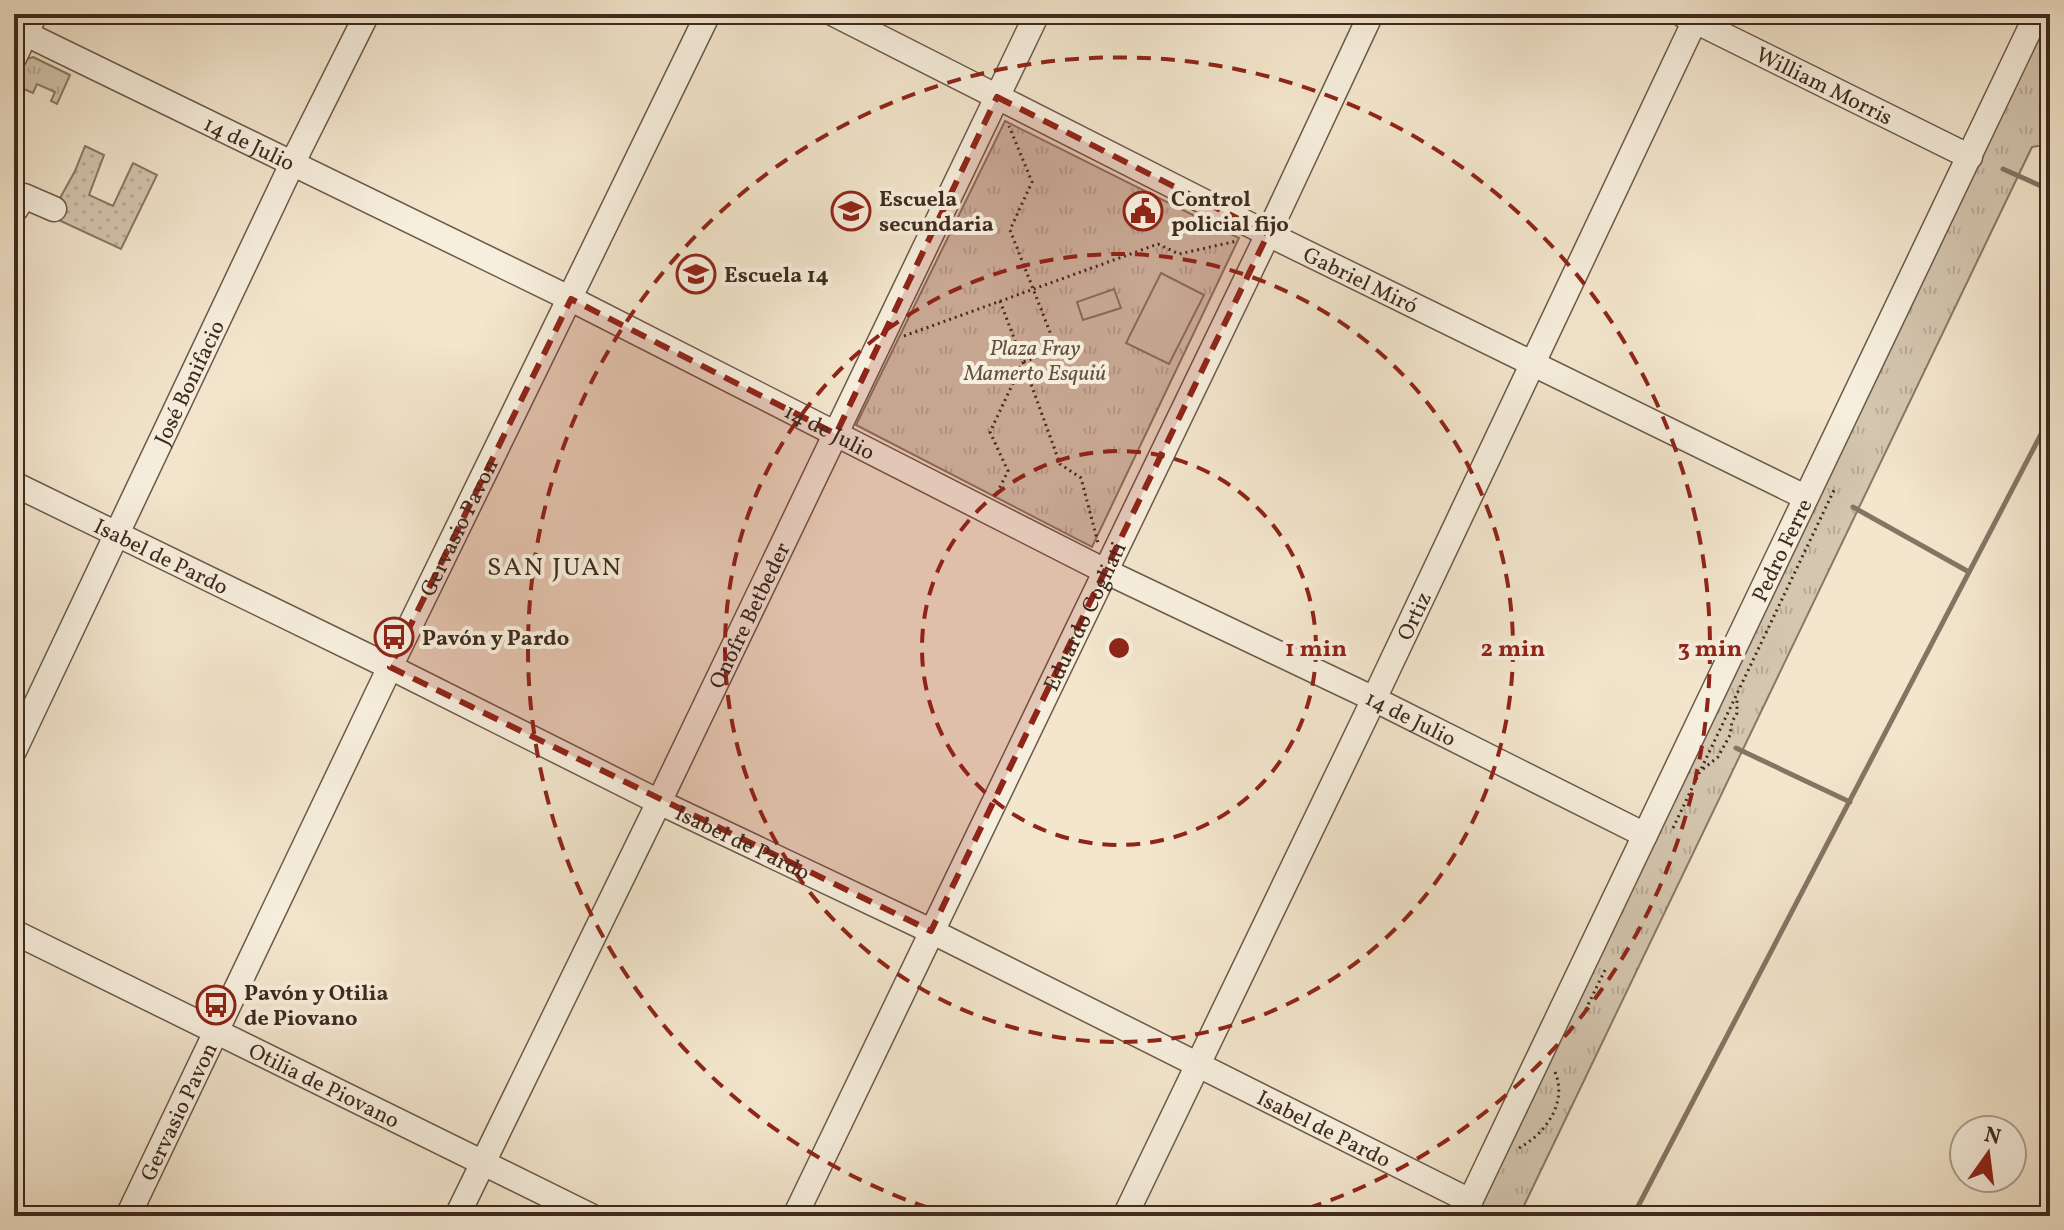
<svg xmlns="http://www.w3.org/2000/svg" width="2064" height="1230" font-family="Vollkorn,serif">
	<defs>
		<pattern id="grass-dots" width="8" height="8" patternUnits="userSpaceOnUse" patternTransform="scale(2)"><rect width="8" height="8" fill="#d4c6af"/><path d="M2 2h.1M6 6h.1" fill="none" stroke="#b7aa96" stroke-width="1.8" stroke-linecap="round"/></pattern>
		<pattern id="park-tufts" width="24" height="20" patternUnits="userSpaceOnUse" patternTransform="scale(2)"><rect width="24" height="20" fill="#d4c6af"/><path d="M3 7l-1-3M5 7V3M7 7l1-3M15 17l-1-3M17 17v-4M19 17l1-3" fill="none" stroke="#b7aa96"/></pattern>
	</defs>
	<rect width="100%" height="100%" fill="#f3e6cd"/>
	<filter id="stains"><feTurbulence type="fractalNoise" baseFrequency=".0025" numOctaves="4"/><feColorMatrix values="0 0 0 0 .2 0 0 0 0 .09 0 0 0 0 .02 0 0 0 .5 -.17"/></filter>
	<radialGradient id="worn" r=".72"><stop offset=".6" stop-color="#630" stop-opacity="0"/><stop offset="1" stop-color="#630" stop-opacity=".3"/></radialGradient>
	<!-- grass -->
	<path fill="url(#grass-dots)" stroke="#897866" stroke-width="2" d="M85,146L104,155L89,195L113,206L133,163L157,175L121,249L50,216L75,171Z"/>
	<!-- park -->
	<path fill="url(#park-tufts)" stroke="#897866" stroke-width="2" d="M2042,14H2050V144L2032,147L1519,1216H1469Z
		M33,57L70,75L57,104L51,101L55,92L37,84L33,93L14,85V77L23,60Z
		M1005,121L1239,238L1092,547L856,425Z"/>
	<!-- garden -->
	<path fill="#d4c6af" stroke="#897866" stroke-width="2" d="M1161,273L1204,295L1169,364L1126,343Z
		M1114,289L1121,308L1083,320L1077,302Z"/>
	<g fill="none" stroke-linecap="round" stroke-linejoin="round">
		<!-- stream -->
		<path stroke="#857464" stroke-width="5" d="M2003,169L2050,190
			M1853,507L1969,572
			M1736,748L1850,802
			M1633,1216L2050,417"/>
		<defs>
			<g id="minor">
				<path id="s1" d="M834,14L1268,234L1805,497"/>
				<path id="s2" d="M1683,15L1970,157"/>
				<path id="s3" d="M14,28L571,299L1105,571L1374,699L1645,835"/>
				<path d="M14,58L35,14"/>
				<path d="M14,208L16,209L24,196L54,209"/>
				<path id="s4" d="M14,484L390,667L659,802L931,931L1470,1201"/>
				<path id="s5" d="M14,751L292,164L367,14"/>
				<path id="s6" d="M14,932L591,1216"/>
				<path id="s7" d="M1464,1214L2037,14"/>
				<path id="s8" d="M128,1216L390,667L708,14"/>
				<path id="s9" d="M457,1216L659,802L1037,14"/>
				<path id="s10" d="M795,1216L1268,234L1371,14"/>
				<path id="s11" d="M1125,1216L1374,699L1698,14"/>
			</g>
		</defs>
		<!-- minor casing -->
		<use href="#minor" stroke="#6b594a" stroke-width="27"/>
		<!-- path -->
		<path stroke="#3e2a1e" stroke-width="3" stroke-dasharray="2 4" stroke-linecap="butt" d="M1000,301L1023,362L1057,350L1010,230L1032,182L1009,126
			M904,336L1158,244L1179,254L1237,241
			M1023,362L1060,464L1081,478L1098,543
			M997,493L1008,471L990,432L1023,362
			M1703,769L1718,757L1730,735L1732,722L1737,713V697
			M1673,828L1835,488
			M1583,1015L1606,968
			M1519,1148C1545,1134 1568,1103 1555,1072"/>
		<!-- minor -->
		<use href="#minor" stroke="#f7efde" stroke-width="24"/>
	</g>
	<!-- marked area -->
	<path fill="#8f2418" fill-opacity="0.2" stroke="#8f2418" stroke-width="6" stroke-dasharray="16 10" stroke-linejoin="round" d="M997,97L1268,234L931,931L390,667L571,299L836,434Z"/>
	<!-- distance rings -->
	<g fill="none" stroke="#8f2418" stroke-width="4" stroke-dasharray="14 10">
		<circle cx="1119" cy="648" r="197"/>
		<circle cx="1119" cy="648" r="394"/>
		<path d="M951 1215A591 591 0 1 1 1287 1215"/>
	</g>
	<!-- icons -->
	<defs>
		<symbol id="school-ring" viewBox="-11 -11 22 22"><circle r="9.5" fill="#f7efde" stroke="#8f2418" stroke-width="1.5"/><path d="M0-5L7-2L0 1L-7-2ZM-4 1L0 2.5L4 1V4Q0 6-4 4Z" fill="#8f2418"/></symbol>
		<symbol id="civic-ring" viewBox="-11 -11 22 22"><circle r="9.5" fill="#f7efde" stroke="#8f2418" stroke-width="1.5"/><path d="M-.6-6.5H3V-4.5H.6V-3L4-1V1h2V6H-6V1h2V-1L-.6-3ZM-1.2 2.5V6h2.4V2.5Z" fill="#8f2418"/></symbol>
		<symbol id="bus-ring" viewBox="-11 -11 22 22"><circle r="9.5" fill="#f7efde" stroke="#8f2418" stroke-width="1.5"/><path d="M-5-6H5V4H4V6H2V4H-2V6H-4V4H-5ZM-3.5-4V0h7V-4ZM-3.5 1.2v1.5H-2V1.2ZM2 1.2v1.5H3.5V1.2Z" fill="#8f2418"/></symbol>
	</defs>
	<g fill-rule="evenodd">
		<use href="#school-ring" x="829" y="189" width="44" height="44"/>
		<use href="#civic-ring" x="1121" y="189" width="44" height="44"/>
		<use href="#school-ring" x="674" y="252" width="44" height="44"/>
		<use href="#bus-ring" x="372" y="615" width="44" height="44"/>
		<use href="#bus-ring" x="194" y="983" width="44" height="44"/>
	</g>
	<g text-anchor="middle" stroke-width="8" stroke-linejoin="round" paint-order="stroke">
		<!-- street labels -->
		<g font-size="22" fill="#3e2a1e" stroke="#f7efde">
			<text dy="8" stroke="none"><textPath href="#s2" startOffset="158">William Morris</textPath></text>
			<text dy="8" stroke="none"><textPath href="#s3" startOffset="262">14 de Julio</textPath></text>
			<text dy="8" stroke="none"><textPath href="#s1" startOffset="590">Gabriel Miró</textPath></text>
			<text dy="8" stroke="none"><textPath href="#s5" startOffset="408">José Bonifacio</textPath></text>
			<text dy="8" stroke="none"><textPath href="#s3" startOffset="910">14 de Julio</textPath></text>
			<text dy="8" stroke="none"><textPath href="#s8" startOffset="764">Gervasio Pavon</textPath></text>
			<text dy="8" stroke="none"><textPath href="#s7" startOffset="736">Pedro Ferre</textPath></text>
			<text dy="8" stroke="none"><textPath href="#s4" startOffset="164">Isabel de Pardo</textPath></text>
			<text dy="8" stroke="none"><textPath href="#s10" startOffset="666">Eduardo Cogliati</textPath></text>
			<text dy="8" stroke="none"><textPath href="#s9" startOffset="668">Onófre Betbeder</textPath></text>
			<text dy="8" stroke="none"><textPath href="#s11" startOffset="666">Ortiz</textPath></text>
			<text dy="8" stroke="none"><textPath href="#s3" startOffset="1558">14 de Julio</textPath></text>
			<text dy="8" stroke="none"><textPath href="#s4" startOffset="812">Isabel de Pardo</textPath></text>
			<text dy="8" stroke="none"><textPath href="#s6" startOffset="346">Otilia de Piovano</textPath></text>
			<text dy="8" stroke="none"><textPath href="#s8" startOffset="116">Gervasio Pavon</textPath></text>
			<text dy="8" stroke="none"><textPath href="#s4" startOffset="1460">Isabel de Pardo</textPath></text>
		</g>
		<!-- poi labels -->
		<g font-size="22" font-weight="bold" fill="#3e2a1e" stroke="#f7efde" text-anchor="start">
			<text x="879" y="206">Escuela<tspan x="879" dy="25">secundaria</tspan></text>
			<text x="1171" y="206">Control<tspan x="1171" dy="25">policial fijo</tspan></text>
			<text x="724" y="282">Escuela 14</text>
			<text x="422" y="645">Pavón y Pardo</text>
			<text x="244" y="1000">Pavón y Otilia<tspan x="244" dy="25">de Piovano</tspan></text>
		</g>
		<!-- park labels -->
		<g font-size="22" font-style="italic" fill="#645142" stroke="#f7efde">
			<text x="1035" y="355">Plaza Fray<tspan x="1035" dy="25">Mamerto Esquiú</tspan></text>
		</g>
		<!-- quarter labels -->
		<g font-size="26" letter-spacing="2" fill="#3e2a1e" stroke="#f7efde">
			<text x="555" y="575">SAN JUAN</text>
		</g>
	</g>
	<circle cx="1119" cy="648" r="12" fill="#8f2418" stroke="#f7efde" stroke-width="4"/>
	<g font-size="24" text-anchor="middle" font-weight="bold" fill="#8f2418" stroke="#f7efde" stroke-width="8" stroke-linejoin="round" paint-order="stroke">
		<text x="1316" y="656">1 min</text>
		<text x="1513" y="656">2 min</text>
		<text x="1710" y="656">3 min</text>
	</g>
	<!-- margin -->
	<rect width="2064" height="1230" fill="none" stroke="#f3e6cd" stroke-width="48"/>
	<rect x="16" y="16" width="2032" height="1198" fill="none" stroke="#3e2a1e" stroke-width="4"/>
	<rect x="24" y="24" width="2016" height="1182" fill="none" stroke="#3e2a1e" stroke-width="2"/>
	<!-- north arrow -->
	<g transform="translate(1988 1154) rotate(14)"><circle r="38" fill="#f7efde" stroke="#ada091" stroke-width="2"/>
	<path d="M0-6L14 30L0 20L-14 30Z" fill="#8f2418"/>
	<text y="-12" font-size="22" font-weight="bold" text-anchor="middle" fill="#3e2a1e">N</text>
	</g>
	<rect width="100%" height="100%" filter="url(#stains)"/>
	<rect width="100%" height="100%" fill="url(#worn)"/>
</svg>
